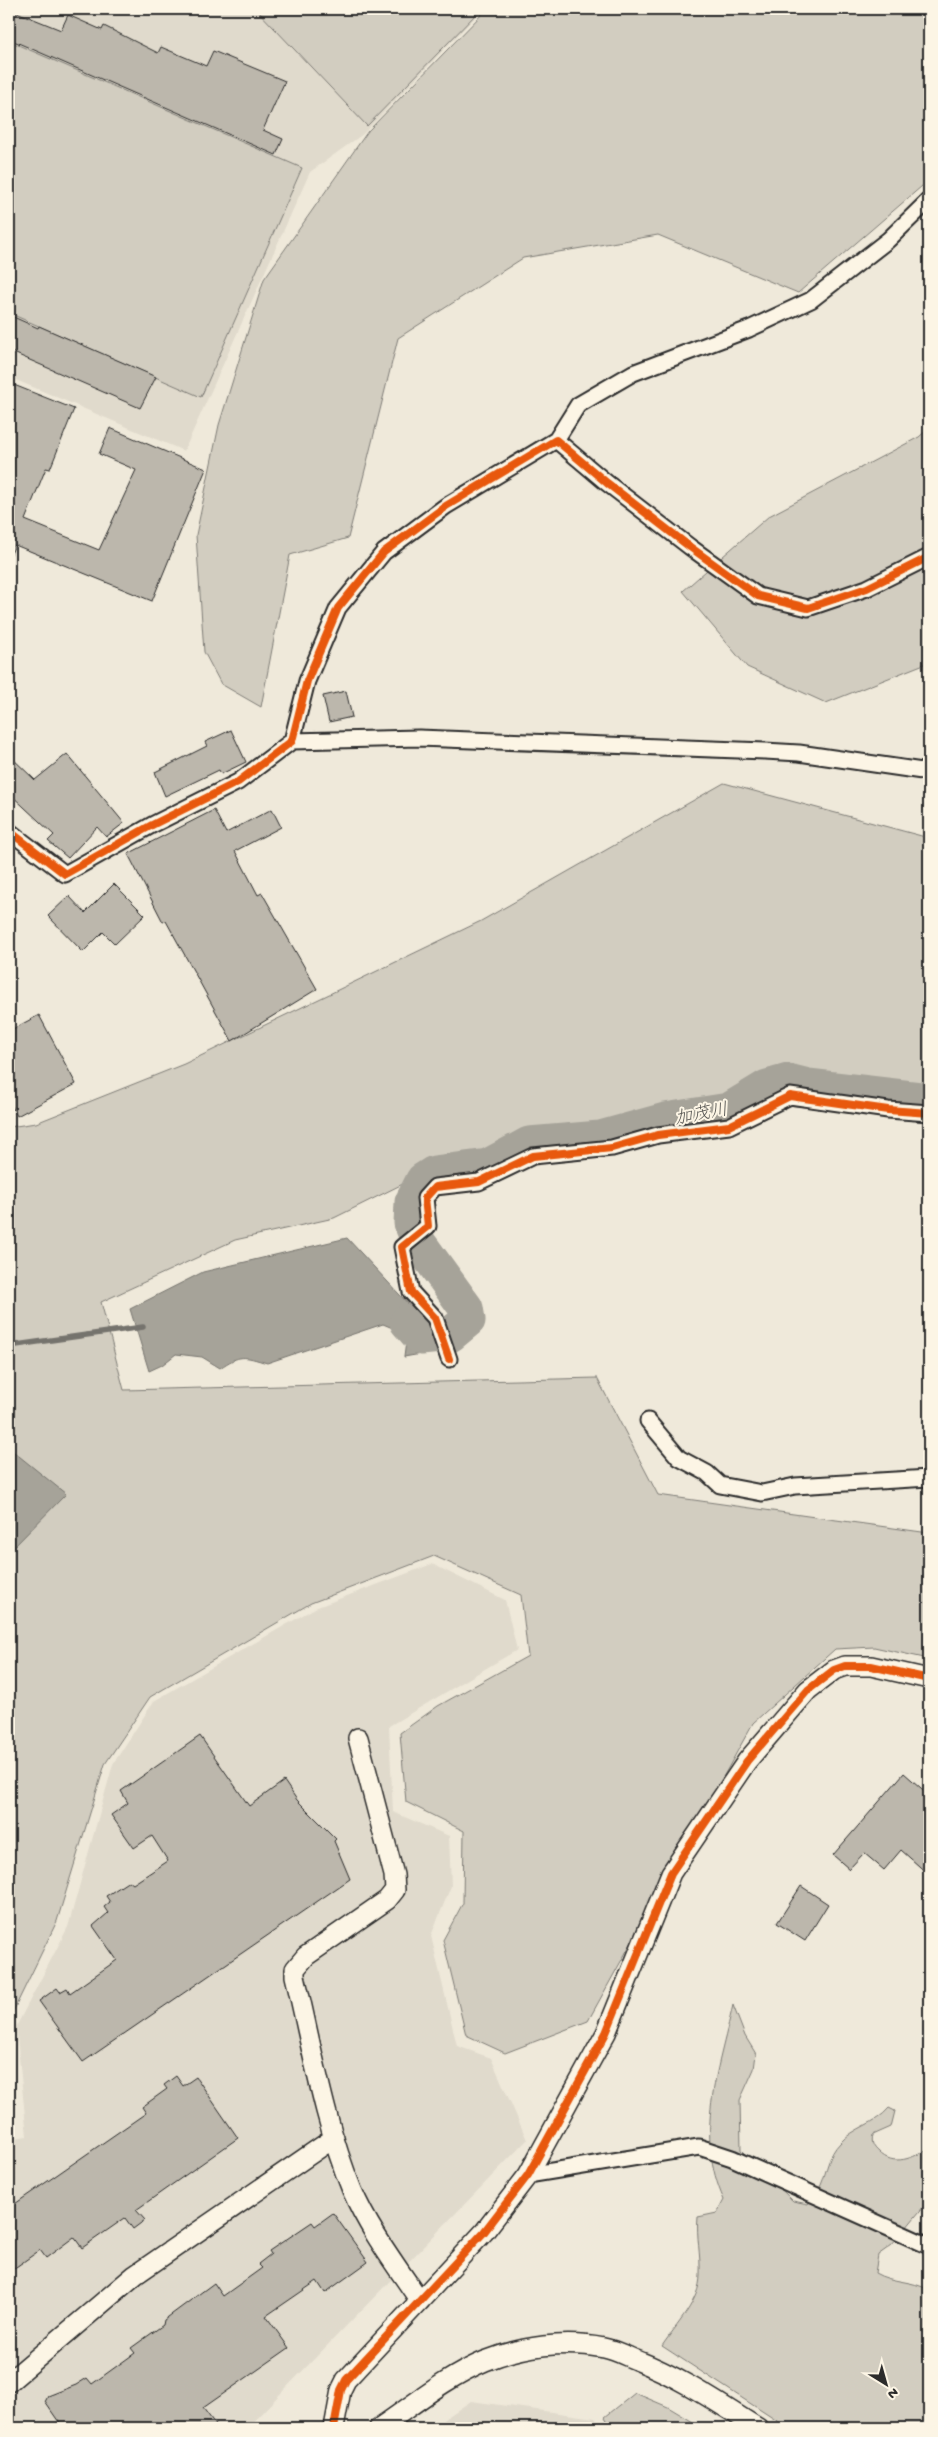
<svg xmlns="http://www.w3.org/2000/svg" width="938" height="2437" font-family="'Gochi Hand','Klee One',sans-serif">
	<rect width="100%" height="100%" fill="#efe9da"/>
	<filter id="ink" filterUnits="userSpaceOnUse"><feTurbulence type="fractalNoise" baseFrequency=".02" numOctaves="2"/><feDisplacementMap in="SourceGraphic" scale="10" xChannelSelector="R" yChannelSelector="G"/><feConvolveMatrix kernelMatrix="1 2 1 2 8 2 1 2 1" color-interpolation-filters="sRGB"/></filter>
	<g filter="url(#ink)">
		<!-- built -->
		<path fill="#e0dacc" d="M9,9H483L363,134L310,172L184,451L9,377Z
			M432,1564L505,1600L517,1650L389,1726L393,1812L449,1836L451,1886L431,1936L457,2046L491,2058L527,2140L247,2428H9V2139L27,2136L16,2027L68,1927L113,1764L154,1701L315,1608Z
			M471,2401L595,2418L601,2428H431Z"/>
		<!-- green -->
		<path fill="#d2cdc0" stroke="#7e7c76" d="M256,9H481L367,126Z
			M487,9H929V180L798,293L658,235L523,258L398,338L348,538L290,555L261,707L221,684L204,652L196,535L219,425L264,279L368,131Z
			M9,41L302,168L201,397L9,313Z
			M929,428V662L826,703L747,667L683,591L769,516L919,437Z
			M724,783L929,838V1121L788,1105L524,1148L429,1171L334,1218L235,1240L101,1302L124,1390L597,1378L658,1495L929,1533V1659L874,1647L835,1649L753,1723L588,2021L505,2053L466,2035L443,1940L463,1903L464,1831L406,1802L400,1733L438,1706L528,1656L521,1595L434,1556L311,1603L150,1697L105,1764L57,1921L9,2020V1127L36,1123L184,1064L481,921Z
			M733,2005L745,2036L756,2054L754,2069L740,2100L741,2150L793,2201L808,2204C812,2198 818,2191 821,2185C827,2171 828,2155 840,2143C854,2127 876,2124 889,2108L895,2111L891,2127L873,2135C871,2142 873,2147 879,2152C893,2167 914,2158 929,2148V2200L892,2245L878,2255L875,2273C892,2283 912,2280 929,2290V2428H788L662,2346C676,2325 700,2301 700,2275C701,2255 696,2236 698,2217L717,2213L724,2200C694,2134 718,2071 733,2005Z
			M635,2393L668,2407L703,2428H612L605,2417Z"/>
		<!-- water -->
		<path fill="#a6a399" stroke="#75736d" d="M347,1238L426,1323L438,1351L404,1357L407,1334L383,1324L267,1363C244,1356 240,1354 220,1368L202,1357L176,1354L162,1365L149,1371L130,1309L203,1272Z
			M9,1448L66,1494L9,1552Z"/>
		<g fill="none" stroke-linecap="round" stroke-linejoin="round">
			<!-- stream -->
			<path stroke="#75736d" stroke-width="5.5" d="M9,1346L143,1327"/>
			<!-- river -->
			<path stroke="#a6a399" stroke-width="35" d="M407,1322L421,1338L450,1335L468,1320L466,1308L419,1243L411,1223L412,1202L423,1180L434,1173L488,1166L529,1144L600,1138L665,1120L729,1110L767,1087L788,1081L808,1086L929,1100"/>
		</g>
		<!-- building -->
		<path fill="#bcb7ac" stroke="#2b2b2b" d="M9,9L61,30L68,15L102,30L104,26L158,53L161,47L206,66L213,51L285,81L263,130L283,139L276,155L9,39Z
			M9,315L38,328L39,326L156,377L140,408L9,351Z
			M9,383L74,409L50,469L46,468L25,520L99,550L136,470L99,454L110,428L206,469L152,601L15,545L9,558Z
			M346,691L352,717L329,722L323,696Z
			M231,730L246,762L221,774L219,770L165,796L155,772L207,746L205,742Z
			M67,754L124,823L106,837L97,827L68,858L48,841L54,835L9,793V755L35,780Z
			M272,809L281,827L235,851L258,895L262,893L317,989L232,1041L166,921L163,922L128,854L214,810L226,833Z
			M114,884L145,915L115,944L103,932L83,952L48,916L69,896L85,913Z
			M39,1015L76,1084L17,1116L9,1101V1031Z
			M200,1736L249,1806L284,1781L297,1800L336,1839L334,1841L350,1879L83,2062L39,2001L57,1988L60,1992L67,1988L70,1993L117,1960L93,1926L108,1913L104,1907L110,1902L106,1896L129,1881L133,1884L168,1861L152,1836L134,1848L111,1815L128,1803L121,1791Z
			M904,1773L929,1795V1875L901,1850L884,1870L864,1853L849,1869L833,1855Z
			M801,1886L828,1904L805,1941L777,1923Z
			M176,2076L183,2086L196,2077L238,2138L136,2210L145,2220L133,2229L125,2218L82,2248L74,2237L46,2258L40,2250L9,2272V2208L146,2113L142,2107L167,2089L164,2085Z
			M333,2213L368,2262L325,2293L317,2281L266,2316L289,2348L203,2408L218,2428H63L45,2402L48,2396L76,2385L87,2378L92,2384L135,2353L131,2348L163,2325L164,2320L214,2283L223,2296L262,2268L258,2264L271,2254L269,2251L312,2222L315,2226Z"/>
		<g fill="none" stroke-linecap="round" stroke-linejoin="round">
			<defs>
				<path id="minor" d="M556,440L578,405L633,373L749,329L811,300L888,240L929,200
					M292,741L419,738L765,751L799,753L929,772
					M9,831L65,874L152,825L238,782L292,741L307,681L338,608L384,552L446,506L556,440L607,483L690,547L758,596L808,608L867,588L929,557
					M449,1359L435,1318L411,1292L402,1247L428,1226L425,1198L435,1187L479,1182L533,1156L612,1148L658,1135L729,1126L790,1096L888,1110L929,1113
					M648,1421L679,1458L707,1473L720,1485L762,1493L795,1486L929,1478
					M528,2175L699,2147L732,2158L929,2246"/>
				<path id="tertiary" d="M358,1738L394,1875L395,1890L387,1900L306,1956L295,1969V1976C312,2047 324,2122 352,2190C369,2230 396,2265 420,2301
					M9,2382L135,2275L334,2138
					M334,2428L341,2390L346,2380L484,2232L528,2175L606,2033L671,1873L747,1761L808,1690L834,1670L845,1666H871L929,1679
					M379,2428C413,2405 447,2377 485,2361C522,2346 565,2340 604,2348C615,2350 626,2356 636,2360C680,2377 718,2403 758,2428"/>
			</defs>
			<!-- minor casing -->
			<use href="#minor" stroke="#2b2b2b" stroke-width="19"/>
			<!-- tertiary casing -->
			<use href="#tertiary" stroke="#2b2b2b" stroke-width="22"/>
			<!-- minor -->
			<use href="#minor" stroke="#fcf5e5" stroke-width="15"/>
			<!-- tertiary -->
			<use href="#tertiary" stroke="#fcf5e5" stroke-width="19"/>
			<defs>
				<path id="cycleway" d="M9,831L65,874L152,825L238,782L292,741L307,681L338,608L384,552L446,506L556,440L607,483L690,547L758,596L808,608L867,588L929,557
					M449,1359L435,1318L411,1292L402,1247L428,1226L425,1198L435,1187L479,1182L533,1156L612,1148L658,1135L729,1126L790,1096L888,1110L929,1113
					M334,2428L341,2390L346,2380L484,2232L528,2175L606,2033L671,1873L747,1761L808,1690L834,1670L845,1666H871L929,1679"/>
			</defs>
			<!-- cycleway casing -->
			<use href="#cycleway" stroke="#fcf5e5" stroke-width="11"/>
			<!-- cycleway -->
			<use href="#cycleway" stroke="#e8590c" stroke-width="8"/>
		</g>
	</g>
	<g text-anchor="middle" stroke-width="4" stroke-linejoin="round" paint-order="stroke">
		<!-- water labels -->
		<g font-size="18" font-style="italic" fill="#565552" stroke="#fcf5e5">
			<text transform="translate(701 1113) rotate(-11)" y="6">加茂川</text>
		</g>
	</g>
	<!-- margin -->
	<rect width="938" height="2437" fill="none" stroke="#fcf5e5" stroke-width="30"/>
	<rect x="15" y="15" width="908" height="2407" fill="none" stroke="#2b2b2b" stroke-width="2" filter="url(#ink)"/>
	<!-- north arrow -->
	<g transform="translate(886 2384) rotate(143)" stroke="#fcf5e5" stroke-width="4" paint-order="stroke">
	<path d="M0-4L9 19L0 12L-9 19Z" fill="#2b2b2b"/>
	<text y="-8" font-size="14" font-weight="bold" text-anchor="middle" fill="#2b2b2b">N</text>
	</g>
</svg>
